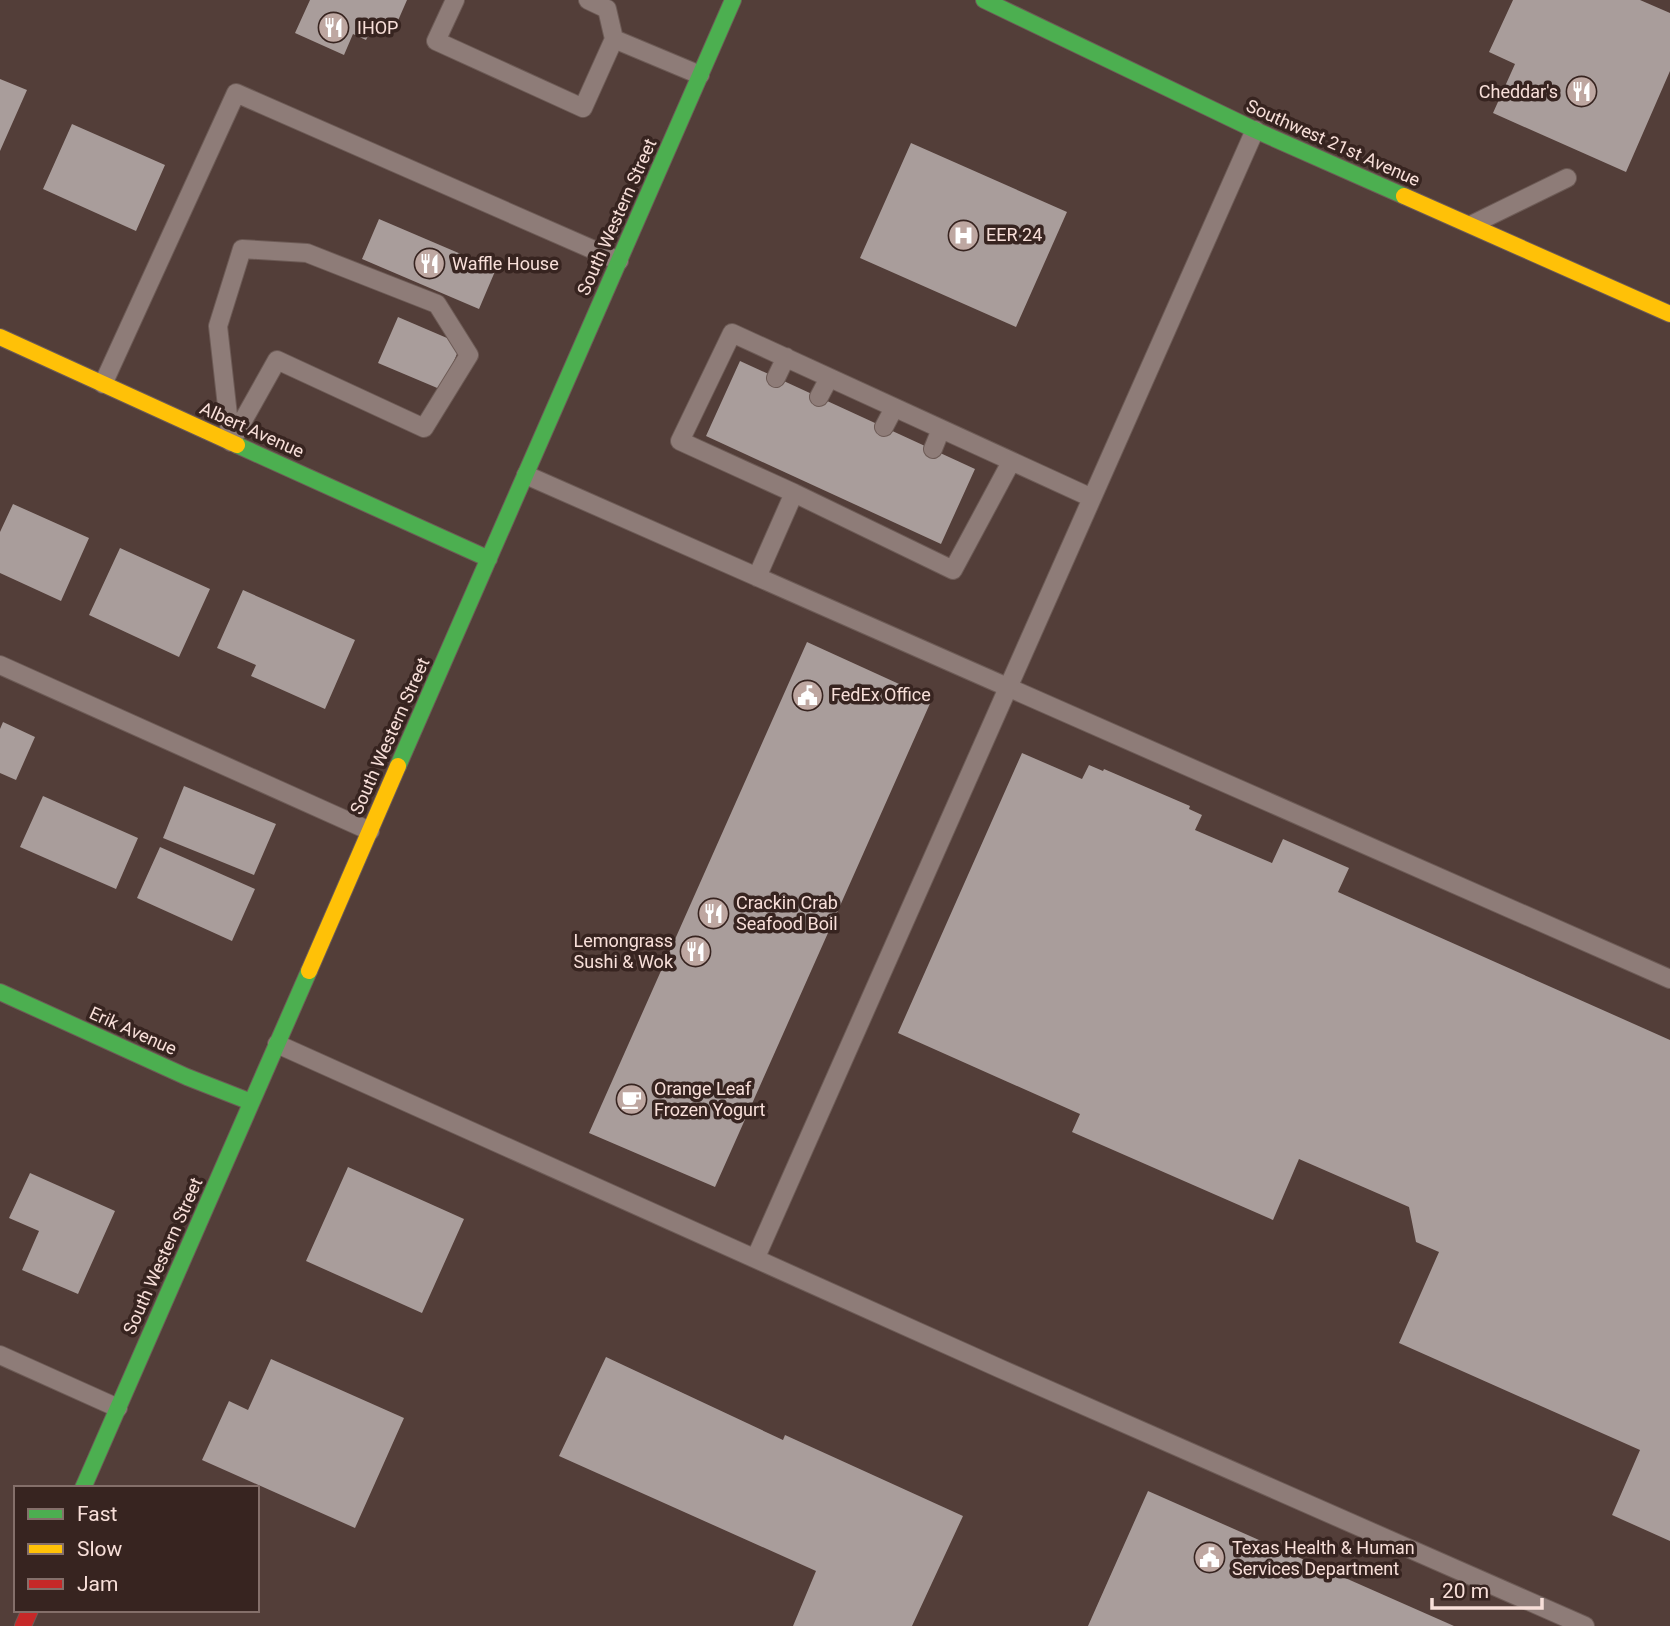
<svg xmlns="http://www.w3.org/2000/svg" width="1670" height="1626" font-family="Roboto,sans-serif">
	<rect width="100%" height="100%" fill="#533e39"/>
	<!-- building -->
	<path fill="#a99d9b" d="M310,0H407L393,32L374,24L366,40L353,34L344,55L295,33Z
		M1513,0H1640L1670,13V71L1626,172L1493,113L1515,64L1489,52Z
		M0,79L27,90L0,151Z
		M72,124L165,165L136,231L43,189Z
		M911,143L1067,212L1016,327L860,258Z
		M379,219L496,269L479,309L362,259Z
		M398,317L461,344L442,390L378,363Z
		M740,361L975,469L941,544L706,436Z
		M13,504L89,538L61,601L0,573V532Z
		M120,548L210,589L179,657L89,615Z
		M243,590L355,640L325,709L251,676L256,665L217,648Z
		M807,642L932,699L715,1187L589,1133Z
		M3,722L35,737L16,780L0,773V729Z
		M1022,753L1082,779L1089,765L1103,771L1104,769L1190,806L1189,809L1202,815L1195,830L1272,863L1283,839L1349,868L1338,892L1670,1040V1541L1612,1515L1640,1450L1399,1343L1439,1252L1416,1242L1409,1207L1299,1159L1273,1220L1072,1132L1080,1114L898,1033Z
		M184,786L276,824L254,875L163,838Z
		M43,796L138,838L116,889L20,847Z
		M160,847L255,889L232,941L137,898Z
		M348,1167L464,1219L422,1313L306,1261Z
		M30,1173L115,1211L78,1294L22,1270L39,1231L9,1218Z
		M606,1357L783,1440L785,1435L963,1516L912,1626H793L816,1571L559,1456Z
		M271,1359L404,1418L355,1528L202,1460L229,1401L248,1410Z
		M1148,1491L1454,1626H1088Z"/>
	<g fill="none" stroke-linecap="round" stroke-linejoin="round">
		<defs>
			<path id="lane" d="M455,0L436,41L583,108L614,39L607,9L588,0
				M614,39L700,75
				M1473,224L1567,178
				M242,249L307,253L437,304L469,355L424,428L277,360L231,442L218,326Z
				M776,378L786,357
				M103,384L236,93L619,261
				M819,397L829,378
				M884,427L894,408
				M933,449L941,429
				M526,475L1670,979
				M794,493L953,570L1011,462
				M757,577L794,493L680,441L732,333L1092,498
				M0,665L370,831
				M277,1044L1001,1369L1585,1626
				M756,1257L1255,130
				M0,1355L118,1408"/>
			<path id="fast" d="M984,0L1255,130L1404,196
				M237,445L489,559
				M398,766L733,0
				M0,992L187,1077L251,1102
				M83,1488L309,971"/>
			<path id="slow" d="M1404,196L1670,314
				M0,337L237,445
				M309,971L398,766"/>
			<path id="jam" d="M23,1626L30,1610"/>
		</defs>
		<!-- lane casing -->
		<use href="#lane" stroke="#6d5b56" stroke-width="20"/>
		<!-- fast casing -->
		<use href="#fast" stroke="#6d5b56" stroke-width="18"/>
		<!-- slow casing -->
		<use href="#slow" stroke="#6d5b56" stroke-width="18"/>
		<!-- jam casing -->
		<use href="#jam" stroke="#6d5b56" stroke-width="18"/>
		<!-- lane -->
		<use href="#lane" stroke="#8e7c78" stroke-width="18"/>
		<!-- fast -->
		<use href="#fast" stroke="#4caf50" stroke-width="16"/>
		<!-- slow -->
		<use href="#slow" stroke="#ffc107" stroke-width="16"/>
		<!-- jam -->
		<use href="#jam" stroke="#c62828" stroke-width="16"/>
	</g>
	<!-- icons -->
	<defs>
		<symbol id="restaurant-disc" viewBox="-11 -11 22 22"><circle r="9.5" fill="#bea7a1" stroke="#372420"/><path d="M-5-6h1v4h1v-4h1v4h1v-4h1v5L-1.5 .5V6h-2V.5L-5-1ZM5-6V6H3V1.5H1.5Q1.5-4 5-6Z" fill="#fff"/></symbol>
		<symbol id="hospital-disc" viewBox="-11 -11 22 22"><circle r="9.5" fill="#bea7a1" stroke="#372420"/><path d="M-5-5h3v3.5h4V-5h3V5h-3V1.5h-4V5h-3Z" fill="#fff"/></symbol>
		<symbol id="civic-disc" viewBox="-11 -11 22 22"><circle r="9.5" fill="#bea7a1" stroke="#372420"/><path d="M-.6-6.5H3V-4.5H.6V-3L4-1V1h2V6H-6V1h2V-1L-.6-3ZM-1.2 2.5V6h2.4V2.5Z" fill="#fff"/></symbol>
		<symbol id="cafe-disc" viewBox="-11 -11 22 22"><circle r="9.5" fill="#bea7a1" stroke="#372420"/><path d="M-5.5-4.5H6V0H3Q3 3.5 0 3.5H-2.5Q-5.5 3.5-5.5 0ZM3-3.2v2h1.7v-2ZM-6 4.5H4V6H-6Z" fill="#fff"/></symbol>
	</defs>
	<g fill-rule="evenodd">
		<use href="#restaurant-disc" x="316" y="10" width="35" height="35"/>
		<use href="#restaurant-disc" x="1564" y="74" width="35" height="35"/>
		<use href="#hospital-disc" x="946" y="218" width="35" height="35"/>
		<use href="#restaurant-disc" x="412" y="246" width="35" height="35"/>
		<use href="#civic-disc" x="790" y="678" width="35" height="35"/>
		<use href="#restaurant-disc" x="696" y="896" width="35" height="35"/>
		<use href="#restaurant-disc" x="678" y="934" width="35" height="35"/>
		<use href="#cafe-disc" x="614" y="1082" width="35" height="35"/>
		<use href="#civic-disc" x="1192" y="1540" width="35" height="35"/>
	</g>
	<g text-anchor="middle" stroke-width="7" stroke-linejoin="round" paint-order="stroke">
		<!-- poi labels -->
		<g font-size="18" fill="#f8dfd9" stroke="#372420" text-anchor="start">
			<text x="357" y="34">IHOP</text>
			<text x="1558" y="98" text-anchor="end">Cheddar's</text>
			<text x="986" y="241">EER 24</text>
			<text x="452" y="270">Waffle House</text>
			<text x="831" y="701">FedEx Office</text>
			<text x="736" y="909">Crackin Crab<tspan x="736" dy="21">Seafood Boil</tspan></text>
			<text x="673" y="947" text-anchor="end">Lemongrass<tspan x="673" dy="21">Sushi &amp; Wok</tspan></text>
			<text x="654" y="1095">Orange Leaf<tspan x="654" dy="21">Frozen Yogurt</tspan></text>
			<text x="1232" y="1554">Texas Health &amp; Human<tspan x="1232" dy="21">Services Department</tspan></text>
		</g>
		<!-- street labels -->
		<g font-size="18" fill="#f8dfd9" stroke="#372420">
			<text transform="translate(1333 143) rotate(24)" y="6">Southwest 21st Avenue</text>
			<text transform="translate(617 217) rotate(-66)" y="6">South Western Street</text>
			<text transform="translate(252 430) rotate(24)" y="6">Albert Avenue</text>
			<text transform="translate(390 736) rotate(-66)" y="6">South Western Street</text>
			<text transform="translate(133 1031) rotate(24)" y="6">Erik Avenue</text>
			<text transform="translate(163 1256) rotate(-66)" y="6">South Western Street</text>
		</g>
	</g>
	<!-- legend -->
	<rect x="14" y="1486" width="245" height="126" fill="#372420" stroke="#846f6a" stroke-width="2"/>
	<rect x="28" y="1509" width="35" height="10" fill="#4caf50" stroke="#846f6a" stroke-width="2"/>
	<text x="77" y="1521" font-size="21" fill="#f8dfd9">Fast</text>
	<rect x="28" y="1544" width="35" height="10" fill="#ffc107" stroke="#846f6a" stroke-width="2"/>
	<text x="77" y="1556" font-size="21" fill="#f8dfd9">Slow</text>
	<rect x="28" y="1579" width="35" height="10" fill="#c62828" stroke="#846f6a" stroke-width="2"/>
	<text x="77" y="1591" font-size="21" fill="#f8dfd9">Jam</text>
	<!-- scale -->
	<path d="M1432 1598v10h110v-10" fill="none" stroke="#f8dfd9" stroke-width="3.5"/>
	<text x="1442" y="1598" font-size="21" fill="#f8dfd9" stroke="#372420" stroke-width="5" paint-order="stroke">20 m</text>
</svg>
